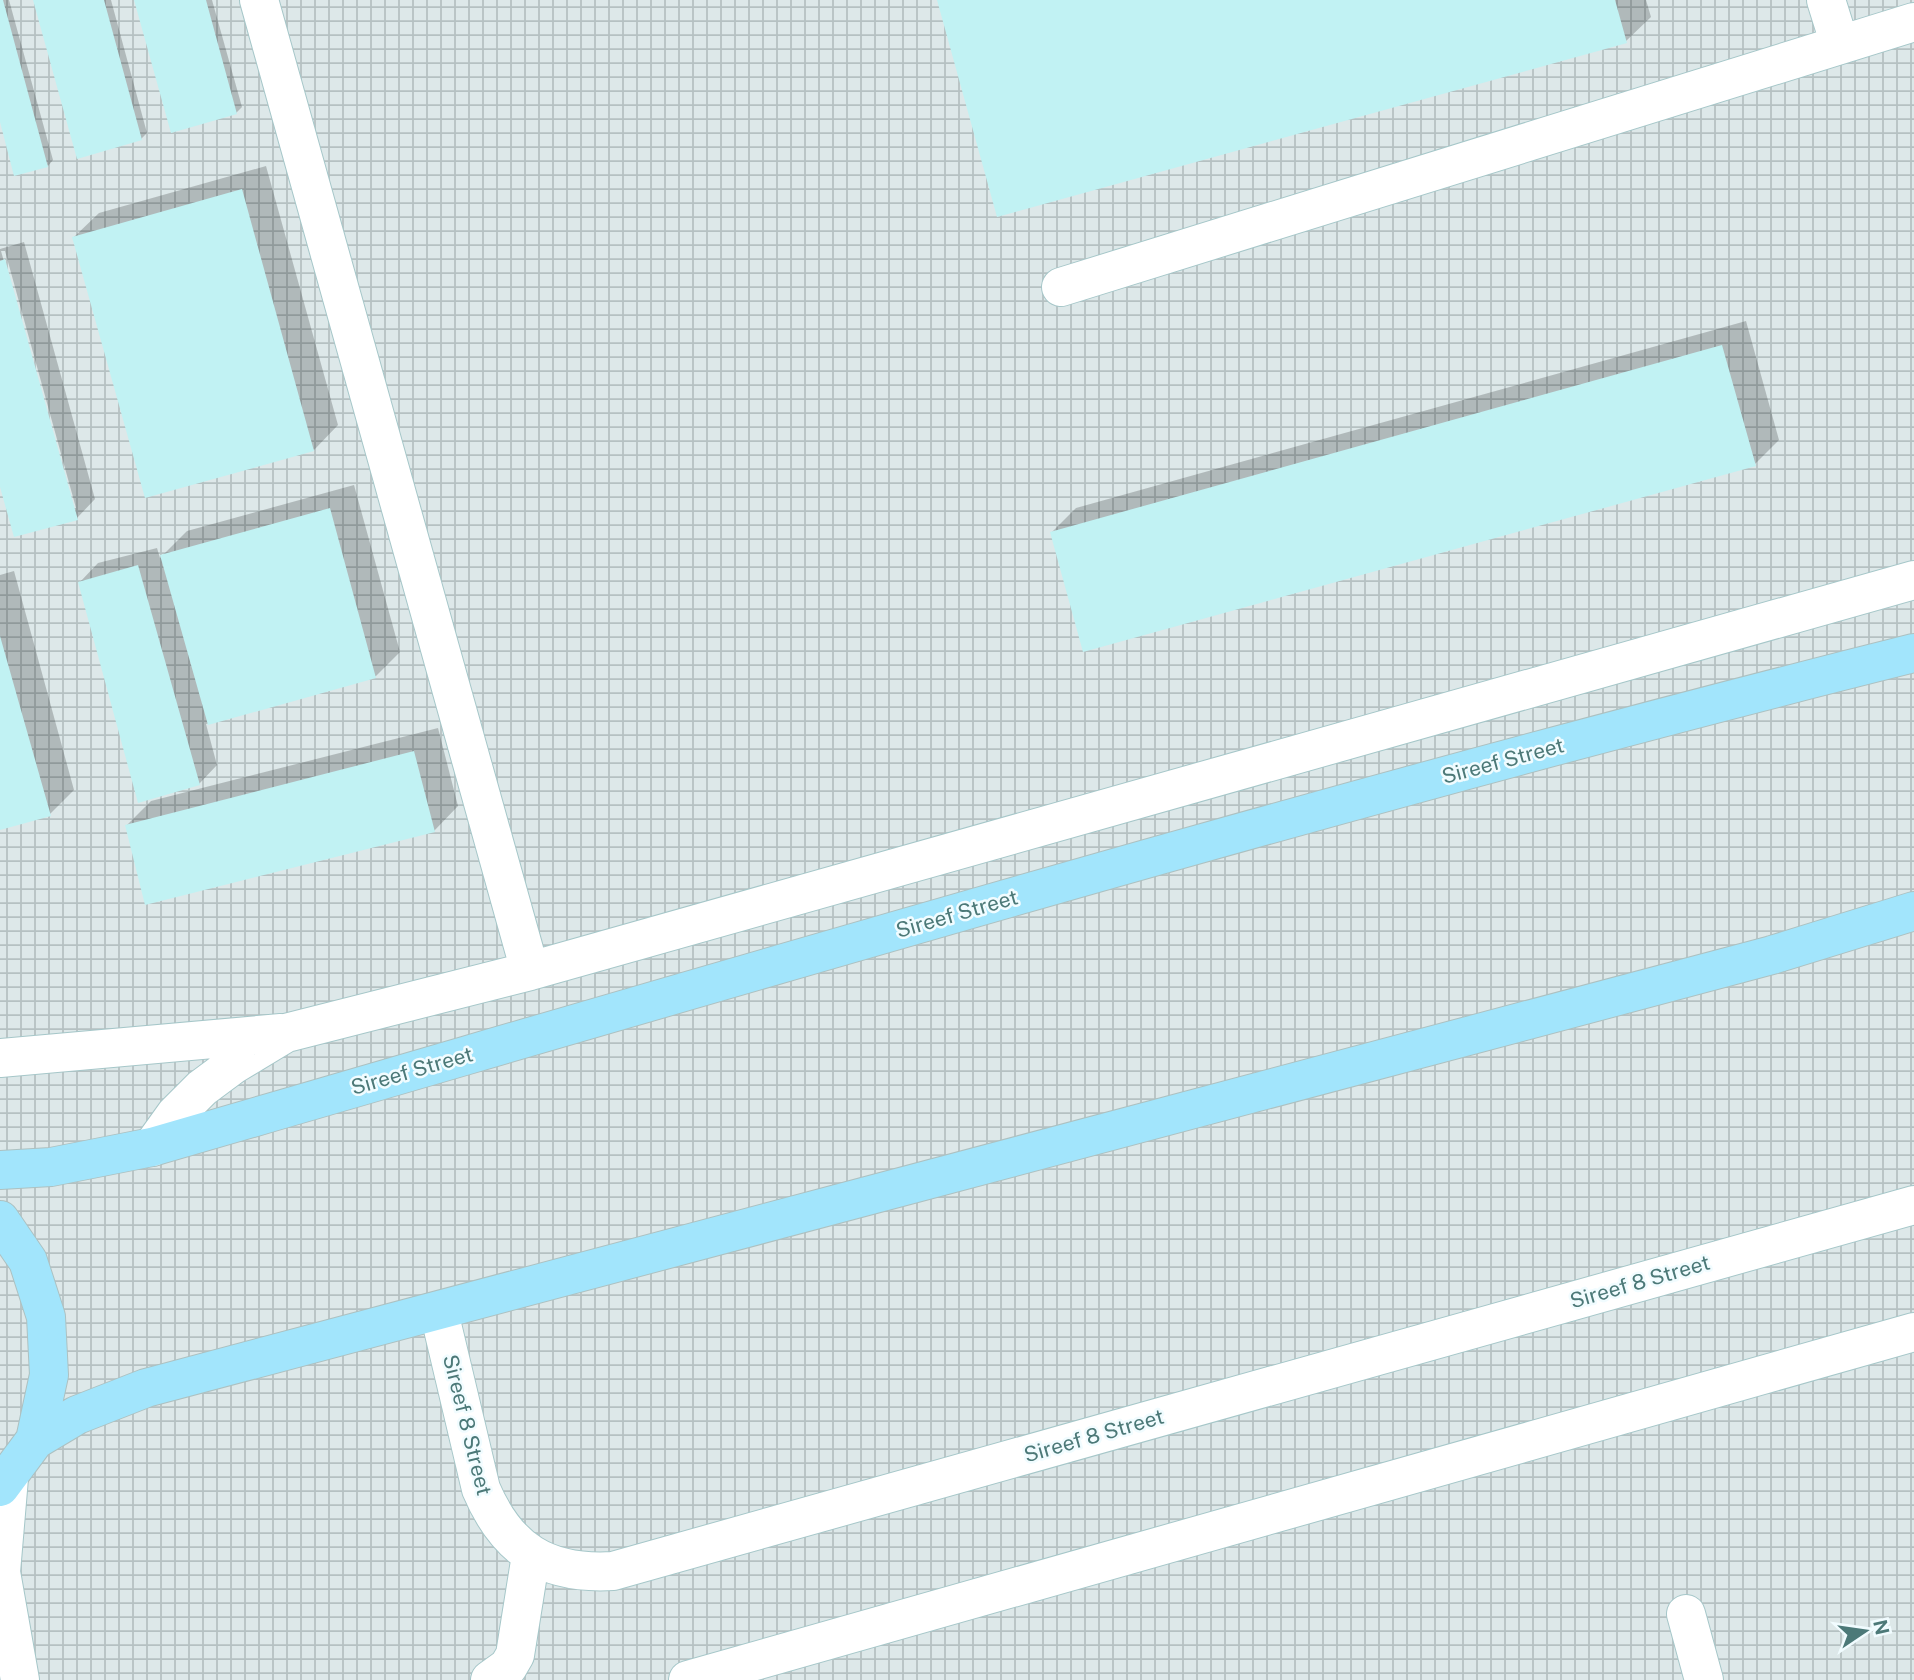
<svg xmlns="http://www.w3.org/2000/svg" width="1914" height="1680" font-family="'Public Sans',sans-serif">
	<defs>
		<pattern id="industrial-grid" width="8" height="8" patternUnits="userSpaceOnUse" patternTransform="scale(1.75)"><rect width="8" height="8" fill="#dde8e9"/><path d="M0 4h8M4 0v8" fill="none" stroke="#b5c1c2"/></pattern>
	</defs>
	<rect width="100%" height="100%" fill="#eaf8fd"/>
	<!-- industrial -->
	<path fill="url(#industrial-grid)" d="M0,0H1914V1680H0Z"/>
	<!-- shadow -->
	<path fill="#0003" fill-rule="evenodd" d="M0,0H9L53,160L48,166L0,116Z
		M35,0H111L147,133L141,139Z
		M136,0H212L242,107L236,113Z
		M939,0H1646L1651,17L1626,41Z
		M266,166L338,425L314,450L74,237L99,213Z
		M24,242L95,499L77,518L0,480V249ZM1,251H5L76,508H73Z
		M1746,321L1779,440L1755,464L1052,532L1076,508Z
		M354,485L400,652L376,676L206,724L217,765L199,784L80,582L98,563L157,548L160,558L187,531Z
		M14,571L74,790L50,814L0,828V575Z
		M438,728L458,806L434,831L127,825L151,801Z"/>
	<!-- building -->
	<path fill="#c1f2f3" d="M0,0H3L48,167L14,176L0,122Z
		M33,0H104L142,140L77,159Z
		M134,0H206L237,114L171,133Z
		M937,0H1615L1627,43L997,217Z
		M242,189L314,451L145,498L72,237Z
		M5,259L78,520L14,537L0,487V261Z
		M1722,345L1756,466L1083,652L1050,532Z
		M330,508L376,678L208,725L160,555Z
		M138,565L200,785L138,803L78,582Z
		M0,636L51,816L0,830Z
		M414,751L435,832L145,905L125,825Z"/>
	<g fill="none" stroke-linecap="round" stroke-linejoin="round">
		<defs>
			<path id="minor" d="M259,0L530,971
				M1826,0L1840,45
				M1061,287L1914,22
				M0,1058L281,1033
				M152,1147L175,1115L202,1088L233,1065L286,1033L530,971L1914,580
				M439,1312L481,1489C507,1550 546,1575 613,1571L1914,1205
				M9,1478L1,1572L20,1680
				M1686,1614L1704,1680
				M490,1680L508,1667L515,1655L531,1555
				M688,1680L1914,1332"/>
			<path id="major" d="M0,1170L51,1167L152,1147C738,977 1322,801 1914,653
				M0,1220L28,1261L46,1317L49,1375L35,1440L0,1487
				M35,1440L77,1415L146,1388L1772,955L1914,911"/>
		</defs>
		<!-- minor casing -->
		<use href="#minor" stroke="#a6c7c9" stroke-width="40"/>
		<!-- major casing -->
		<use href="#major" stroke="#adc1c1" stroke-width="40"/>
		<!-- minor -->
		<use href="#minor" stroke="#fff" stroke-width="38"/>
		<!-- major -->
		<use href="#major" stroke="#a2e5fc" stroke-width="38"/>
	</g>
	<g text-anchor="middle" stroke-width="5" stroke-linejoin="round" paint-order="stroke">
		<!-- street labels -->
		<g font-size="21" fill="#4c7978" stroke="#f1fcff">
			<text transform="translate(1503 761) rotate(-15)" y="7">Sireef Street</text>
			<text transform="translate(957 914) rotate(-16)" y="7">Sireef Street</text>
			<text transform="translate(412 1071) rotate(-16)" y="7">Sireef Street</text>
			<text transform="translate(1640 1282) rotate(-16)" y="7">Sireef 8 Street</text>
			<text transform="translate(467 1425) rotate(76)" y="7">Sireef 8 Street</text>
			<text transform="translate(1094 1436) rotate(-16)" y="7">Sireef 8 Street</text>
		</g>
	</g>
	<!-- north arrow -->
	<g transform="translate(1865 1631) rotate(77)" stroke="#f1fcff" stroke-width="5" paint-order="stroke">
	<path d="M0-5L12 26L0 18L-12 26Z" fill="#4c7978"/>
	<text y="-10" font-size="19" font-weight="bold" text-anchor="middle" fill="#4c7978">N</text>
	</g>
</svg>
